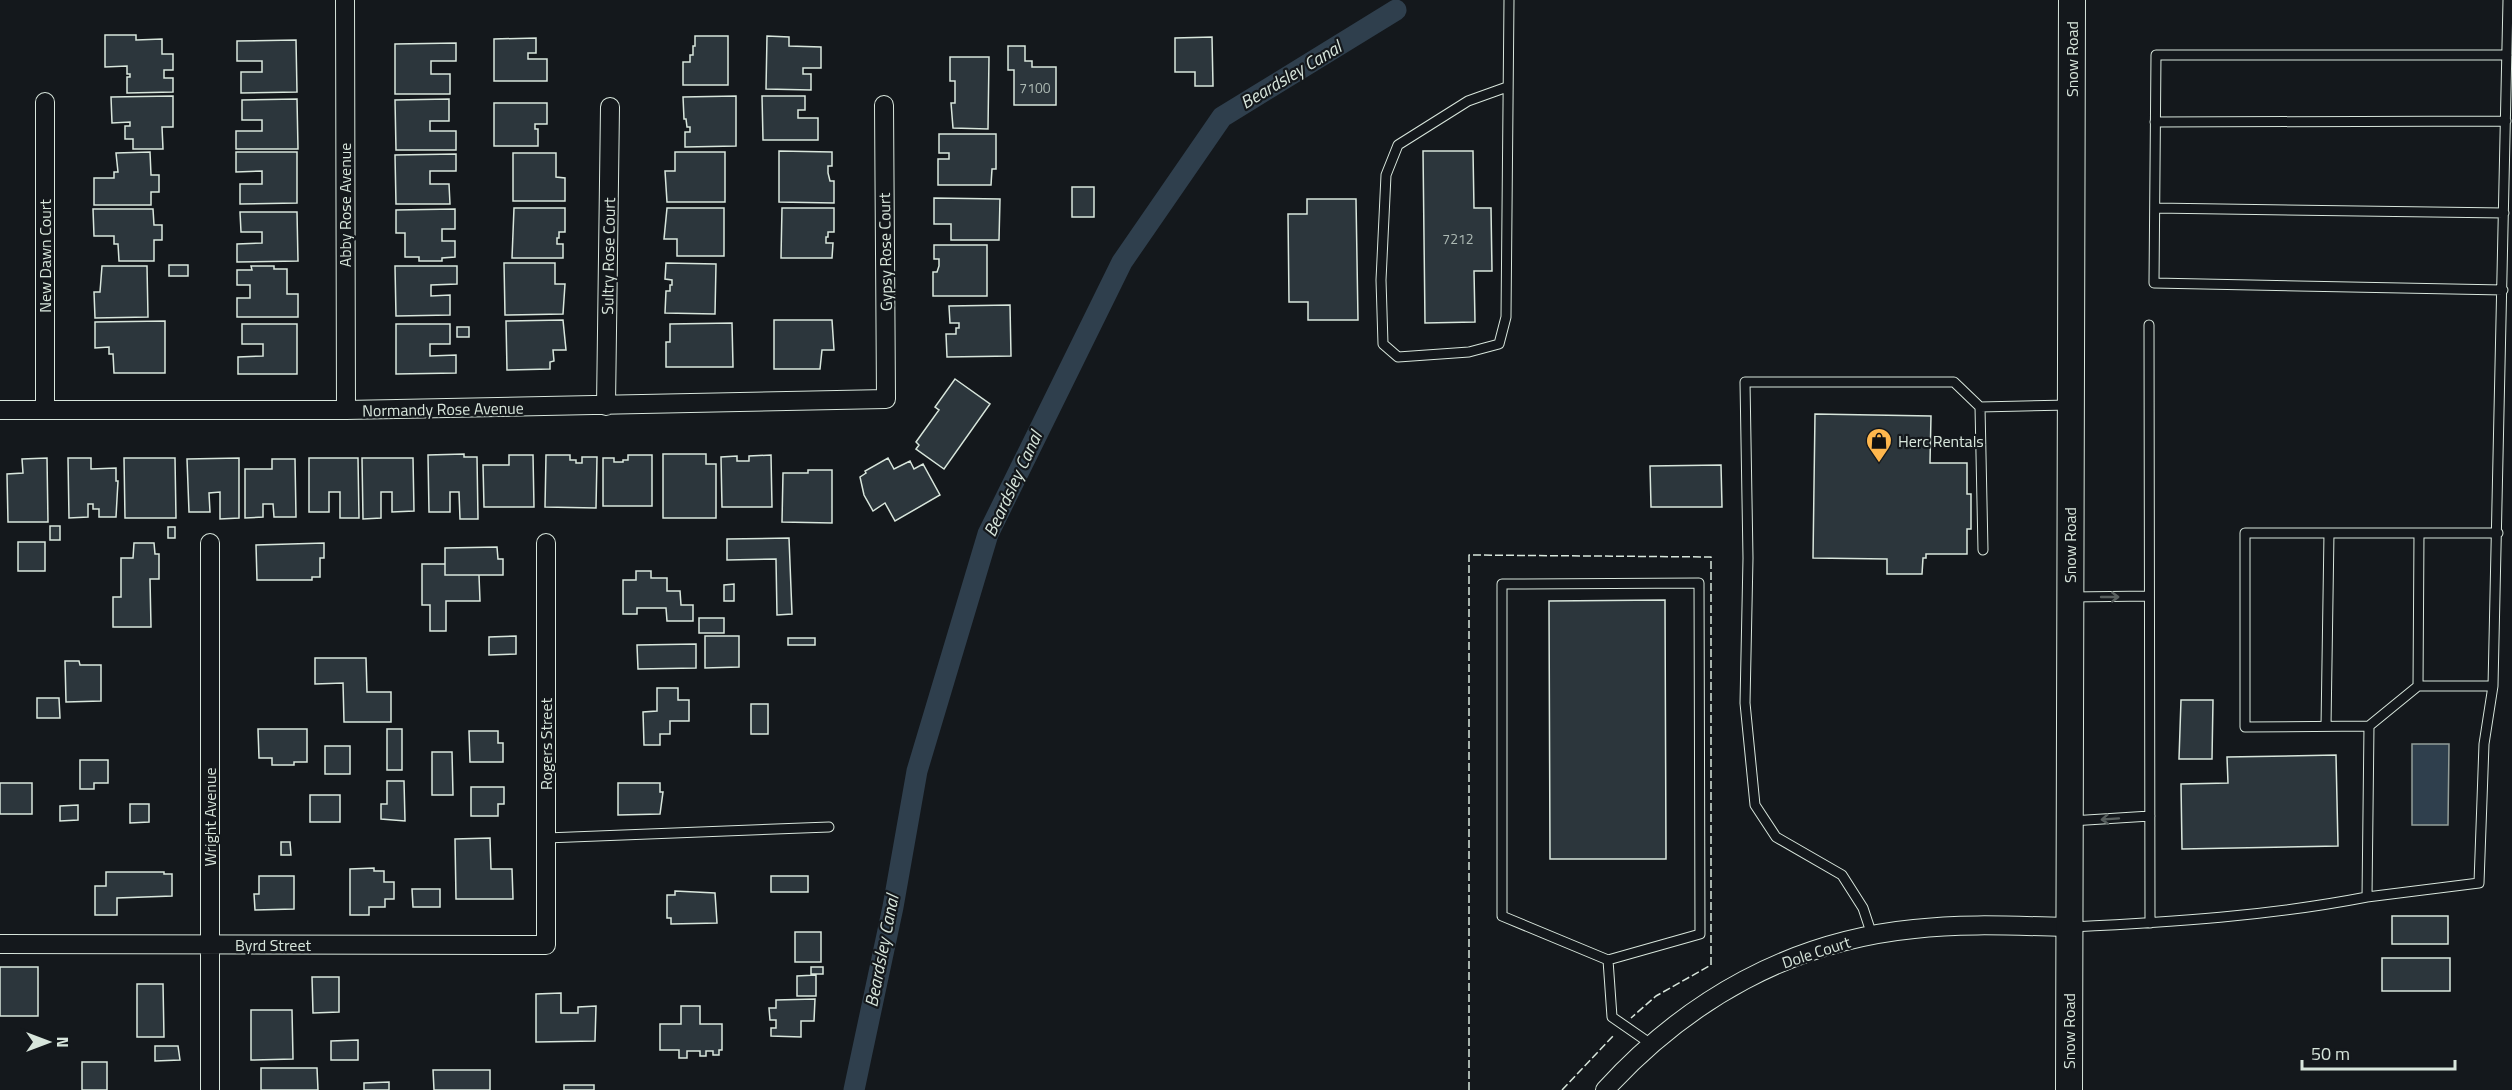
<svg xmlns="http://www.w3.org/2000/svg" width="2512" height="1090" font-family="'Titillium Web',sans-serif">
	<rect width="100%" height="100%" fill="#14181c"/>
	<!-- water -->
	<path fill="#2f3f4d" stroke="#939e99" stroke-width="1.5" d="M2412,744H2449L2448,825H2412Z"/>
	<g fill="none" stroke-linecap="round" stroke-linejoin="round">
		<!-- canal -->
		<path stroke="#2f3f4d" stroke-width="21" d="M854,1090L893,907L917,771L988,534L1122,262L1222,117L1396,10"/>
	</g>
	<!-- building -->
	<path fill="#2c363c" stroke="#d8e6dc" stroke-width="1.5" d="M105,35H136V40L162,39V54H173V70H164V78H173V92L127,93V77H130V74H127V66L105,67Z
		M695,36H728V85H683V62H690V55H693V46H695Z
		M767,36L789,37V46L821,47V68H803V74H811V90L766,89Z
		M1212,37L1213,86H1195V72H1175V38Z
		M536,38V53H528V59H547V81H494V39Z
		M296,40L297,92L241,93V72H262V61H237V41Z
		M456,43V61H431V74H450V94H395V44Z
		M1008,46H1025V61H1032V67H1056V105H1014V70H1008Z
		M950,57H989L988,129L953,128L951,103H955V81H950Z
		M173,96V127H162L163,149H133V139H125V126H130V122L112,123L111,97Z
		M736,96V146L685,147V132H690V127H687L686,119H684L683,97Z
		M762,96H805V110H798V118H818V140H763Z
		M297,99L298,149H236V131H262V120H242V100Z
		M449,99V121H430V131H456V150H396L395,100Z
		M494,103H547V124H535V129H538V146H494Z
		M939,134H996V169H992L991,185H938V159H949V153H939Z
		M779,151L832,152V166H828V173L830,181H834V203L779,202Z
		M1423,151H1473L1474,208H1491L1492,271H1474L1475,322L1425,323Z
		M150,152L151,175H159V192H151V205H94V178H114V172H118L116,153Z
		M236,152H297V203L240,204V184H262V171L236,172Z
		M675,152H725V202H667L665,171H675Z
		M513,153H556V177L565,178V201H513Z
		M456,154V171H430V184H449L450,204H396L395,155Z
		M1072,187H1094V217H1072Z
		M934,198L1000,199L999,240H951V224H934Z
		M1307,199H1356L1358,320H1308V302H1289L1288,214H1307Z
		M514,208H565V232H559V238H557V244H563V258H512Z
		M667,208H724V256H677V239H664Z
		M782,208H834V232H828V237H826V243H833L832,258H781Z
		M93,209H153L154,225H162V240H154V261H119L118,244H114V236H94Z
		M455,209V229H442V241H455V257L442,258V261H419V257H405V233H396V210Z
		M240,212H297L298,261L237,262V244L262,243V232H241Z
		M934,245H987V296H933V272H937L939,266V259H934Z
		M504,263H555V284H565L563,314L505,315Z
		M666,263L716,264L715,314L665,313L666,291H670V285H672V280L665,279Z
		M169,265H188V276H169Z
		M102,266H147L148,317L95,318L94,292H100Z
		M251,266H274V269H287V294H298V317H237V298H250V285H237V270H252Z
		M395,266H457V284L431,285V296L450,295V315L396,316Z
		M1010,305L1011,356L947,357L946,334H956V328H959V323H950L949,306Z
		M563,320L566,350H553L554,361L550,362V369L507,370L506,321Z
		M774,320H832L834,350H822L820,369H774Z
		M165,321V373H114L113,354H109V347L95,348V322Z
		M732,323L733,367H666V342H670V324Z
		M242,324H297V374H238V357L263,356V344H242Z
		M396,324H450V344H430V356L456,355V373L396,374Z
		M457,327H469V337H457Z
		M955,379L990,404L944,469L916,449L919,445L916,442L939,410L935,407Z
		M1815,414L1931,416L1930,463H1967V494H1971V529H1967V554H1926V558H1923L1922,574H1887V559L1813,558Z
		M464,454V457H477L478,519H460L459,492H450V512H429L428,455Z
		M663,454H706V464H716V518H663Z
		M509,455H533L534,507H484L483,465H509Z
		M546,455H570V460H576V463H582V457H597L596,508L545,507Z
		M628,455H652V506H603V458H614V462H623V460H628Z
		M771,455L772,507H722L721,457L737,456V461H749V456Z
		M47,458L48,522H8L7,474L23,473L22,459Z
		M68,458H91V469L116,468V481H118L116,517H99V509H93V504H88V517L69,518Z
		M124,458H175L176,518H125Z
		M239,458V518L220,519V492L209,493L210,512H189L187,459Z
		M309,458H358L359,518H340V492H329V512H309Z
		M362,458H413L414,511L392,512V492H381V518L363,519Z
		M888,458L894,469L910,461L914,469L923,464L940,495L895,521L885,503L873,511L864,495L860,477L866,473L865,471Z
		M272,459H295L296,517H274L273,504H263V517L245,518V469H272Z
		M1721,465L1722,507H1651L1650,466Z
		M808,470H832V523L782,522L783,473H808Z
		M50,526H60V540H50Z
		M168,527H175V538H168Z
		M789,538L792,614L777,615L776,559L727,560V539Z
		M18,542H45V571H18Z
		M134,543H154L155,554H159V579H150L151,627H113V597H121V558H133Z
		M324,543V558H320V577H312V580H257L256,545Z
		M497,547L498,559H503V575H445V548Z
		M422,564H445V575H479L480,601H446V631H430V605H422Z
		M636,571H651V578H667V591H680L681,605H693V621H667L666,608H637V614H623V580H636Z
		M734,584V601H724V585Z
		M1665,600L1666,859H1550L1549,601Z
		M699,618H724V633H699Z
		M516,636V654L489,655V637Z
		M705,636H739V667L705,668Z
		M788,638H815V645H788Z
		M696,644V668L638,669L637,645Z
		M315,658H366L367,692H391V722H344L343,683L315,684Z
		M65,661H79L80,665H101V701L66,702Z
		M657,688H678V700H689V721H670V734H660V745H644L643,712L657,711Z
		M37,698H59L60,718H37Z
		M2181,700H2213L2212,759H2179Z
		M751,704H768V734H751Z
		M258,729H307V762H294V765H272V758H259Z
		M387,729H402V770H387Z
		M469,731H498V743H503V762H470Z
		M325,746H350V774H325Z
		M432,752H452L453,795H432Z
		M2336,755L2338,846L2182,849L2181,784L2228,783L2227,757Z
		M80,760H108V783H94V789H80Z
		M387,781H404L405,821L381,819V804H387Z
		M0,783H32V814H0Z
		M618,783H660V792H663L660,814L618,815Z
		M471,787H504V804H498V816H471Z
		M310,795H340V822H310Z
		M130,804H149V822L130,823Z
		M78,805V820L60,821V806Z
		M490,838L491,869H512L513,899H456L455,839Z
		M281,842H290L291,855H281Z
		M374,868V871H384V882H394V899H385V907H369V915H350V869Z
		M106,872H164V874H172V896L117,898V915H95V886H106Z
		M259,876H294V909L255,910L254,894H259Z
		M771,876H808V892H771Z
		M412,889H440V907H413Z
		M675,891L715,893L717,923L671,924V918H667V895H675Z
		M2392,916H2448V944H2392Z
		M795,932H821V962H795Z
		M2382,958H2450V991H2382Z
		M0,967H38V1016H0Z
		M811,967H823V974H811Z
		M816,975V996H797V976Z
		M312,977H339V1012L313,1013Z
		M137,984H163L164,1037H137Z
		M561,993V1013H578V1007L596,1006L595,1041L536,1042V994Z
		M815,999L814,1021H801V1037L771,1036V1028H776V1020H770L769,1008H776V1000Z
		M681,1006H700V1024H722V1050H719V1055H713V1051H706V1056H700V1051H687V1058H679V1050H660V1024H681Z
		M251,1010H292L293,1059L251,1060Z
		M358,1040V1060H331V1041Z
		M155,1046H178L180,1060L155,1061Z
		M82,1062H107V1090H82Z
		M261,1068H317L318,1090H261Z
		M433,1070H490V1090H434Z
		M389,1082V1090H364V1083Z
		M564,1085H594V1090H564Z"/>
	<g fill="none" stroke-linecap="round" stroke-linejoin="round">
		<defs>
			<path id="service" d="M1507,87L1468,101L1398,145L1386,175L1381,280L1383,344L1398,357L1469,352L1499,344L1506,317L1509,0
				M2155,122L2506,121
				M2155,208L2504,213
				M2503,290L2154,283L2156,55H2507
				M2149,325L2150,923
				M1983,550L1980,407L2070,405
				M2072,597L2149,596
				M2418,686L2419,533
				M2493,686H2418L2369,726L2245,727V533H2498
				M2326,726L2329,533
				M2071,821L2150,816
				M546,838L829,827
				M2367,897L2479,883L2484,744L2493,686L2508,0
				M2072,927C2172,922 2269,916 2367,897L2369,726
				M1872,935L1863,908L1842,875L1776,837L1755,805L1745,703L1748,558L1745,382H1954L1980,407
				M1608,960L1502,916V584L1699,583L1700,934L1608,960L1612,1017L1651,1044"/>
			<path id="minor" d="M345,0L346,410
				M45,102V410
				M606,406L610,107
				M0,410H346L886,399L884,105
				M0,944L546,945V543
				M210,1090V543
				M1605,1090C1687,1000 1791,941 1914,929C1965,923 2018,926 2070,927"/>
			<path id="secondary" d="M2069,1090L2072,0"/>
		</defs>
		<!-- service casing -->
		<use href="#service" stroke="#d8e6dc" stroke-width="11"/>
		<!-- minor casing -->
		<use href="#minor" stroke="#d8e6dc" stroke-width="20"/>
		<!-- secondary casing -->
		<use href="#secondary" stroke="#d8e6dc" stroke-width="28"/>
		<!-- service -->
		<use href="#service" stroke="#14181c" stroke-width="9"/>
		<!-- minor -->
		<use href="#minor" stroke="#14181c" stroke-width="18"/>
		<!-- secondary -->
		<use href="#secondary" stroke="#14181c" stroke-width="26"/>
		<!-- fence -->
		<path stroke="#d8e6dc" stroke-width="1.5" stroke-dasharray="8 3" stroke-linecap="butt" d="M1469,1090V555L1711,557V965L1656,996L1631,1018
			M1562,1090L1613,1036"/>
	</g>
	<!-- one-way arrows -->
	<defs><path id="oneway-shaft" d="M-6 0H5M1.5-3L5.5 0L1.5 3" fill="none" stroke-width="1.6" stroke-linecap="round" stroke-linejoin="round" transform="scale(1.5)"/></defs>
	<g stroke="#59605f">
		<use href="#oneway-shaft" transform="translate(2110 597)"/>
		<use href="#oneway-shaft" transform="translate(2110 819) rotate(176)"/>
	</g>
	<!-- icons -->
	<defs>
		<symbol id="shop-pin" viewBox="-11 -11 22 30"><path d="M0 17L-7.5 6A9.5 9.5 0 1 1 7.5 6Z" fill="#ffb74d" stroke="#14181c"/><path d="M-5-2.5h2.3a2.7 3.5 0 0 1 5.4 0H5L5.5 6h-11ZM-1.5-2.5h3a1.5 2.3 0 0 0-3 0Z" fill="#111"/></symbol>
	</defs>
	<g fill-rule="evenodd">
		<use href="#shop-pin" x="1864" y="426" width="30" height="40"/>
	</g>
	<g text-anchor="middle" stroke-width="4.5" stroke-linejoin="round" paint-order="stroke">
		<!-- number labels -->
		<g font-size="14" fill="#adbab4">
			<text x="1035" y="93">7100</text>
			<text x="1458" y="244">7212</text>
		</g>
		<!-- street labels -->
		<g font-size="16" fill="#d8e6dc" stroke="#14181c">
			<text transform="translate(2072 59) rotate(-90)" y="6">Snow Road</text>
			<text transform="translate(345 205) rotate(-90)" y="6">Abby Rose Avenue</text>
			<text transform="translate(885 252) rotate(-91)" y="6">Gypsy Rose Court</text>
			<text transform="translate(45 256) rotate(-90)" y="6">New Dawn Court</text>
			<text transform="translate(608 256) rotate(-89)" y="6">Sultry Rose Court</text>
			<text transform="translate(443 409) rotate(-1)" y="6">Normandy Rose Avenue</text>
			<text transform="translate(2070 545) rotate(-90)" y="6">Snow Road</text>
			<text transform="translate(546 744) rotate(-90)" y="6">Rogers Street</text>
			<text transform="translate(210 817) rotate(-90)" y="6">Wright Avenue</text>
			<text x="273" y="951">Byrd Street</text>
			<text transform="translate(1816 952) rotate(-18)" y="6">Dole Court</text>
			<text transform="translate(2069 1031) rotate(-90)" y="6">Snow Road</text>
		</g>
		<!-- poi labels -->
		<g font-size="16" fill="#d8e6dc" stroke="#14181c" text-anchor="start">
			<text x="1898" y="447">Herc Rentals</text>
		</g>
		<!-- water labels -->
		<g font-size="18" font-style="italic" fill="#d8e6dc" stroke="#14181c">
			<text transform="translate(1291 75) rotate(-31)" y="6">Beardsley Canal</text>
			<text transform="translate(1013 484) rotate(-65)" y="6">Beardsley Canal</text>
			<text transform="translate(882 951) rotate(-79)" y="6">Beardsley Canal</text>
		</g>
	</g>
	<!-- north arrow -->
	<g transform="translate(48 1042) rotate(90)" stroke="#14181c" stroke-width="4.5" paint-order="stroke">
	<path d="M0-4.5L10 22L0 15L-10 22Z" fill="#d8e6dc"/>
	<text y="-9" font-size="16" font-weight="bold" text-anchor="middle" fill="#d8e6dc">N</text>
	</g>
	<!-- scale -->
	<path d="M2302 1060v9h153v-9" fill="none" stroke="#d8e6dc" stroke-width="3"/>
	<text x="2311" y="1060" font-size="18" fill="#d8e6dc" stroke="#14181c" stroke-width="4.5" paint-order="stroke">50 m</text>
</svg>
